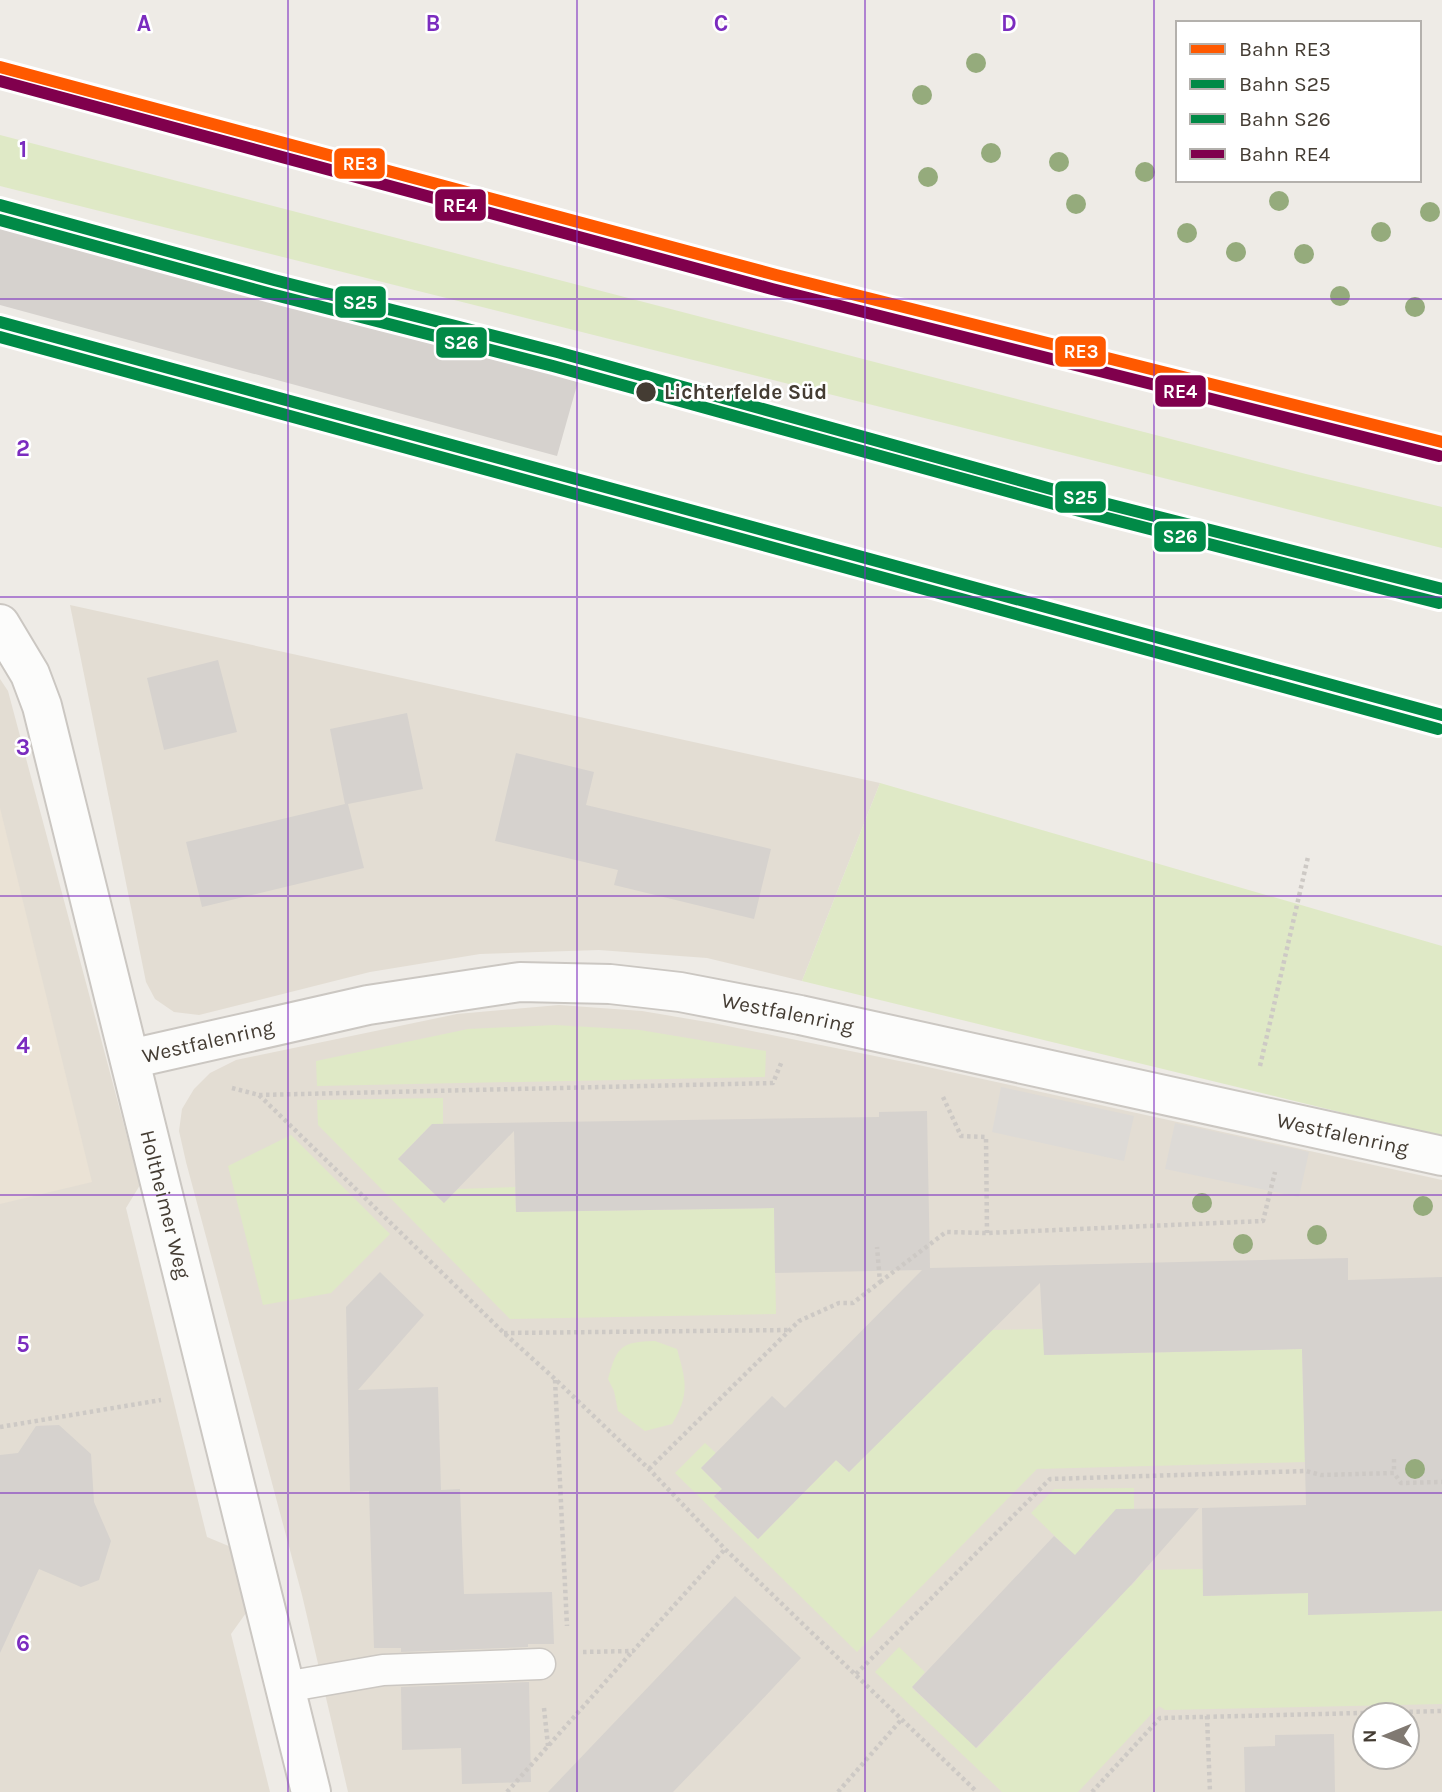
<svg xmlns="http://www.w3.org/2000/svg" width="1442" height="1792" font-family="Karla,sans-serif">
	<rect width="100%" height="100%" fill="#eeebe6"/>
	<!-- residential -->
	<path fill="#e3ddd3" fill-rule="evenodd" d="M70,605L880,783L802,981L707,958L599,950L480,954L370,972L199,1015L174,1012L155,999L146,982Z
		M0,679L8,691L140,1185L126,1208L207,1537L231,1547L246,1613L231,1634L270,1792H0Z
		M559,1005L642,1011L713,1023L914,1064L1442,1180V1792H348L302,1595L186,1162L179,1131L182,1109L194,1089L210,1073L236,1060L457,1014ZM1365,1715H1407V1757H1365Z"/>
	<!-- education -->
	<path fill="#eae2d5" d="M0,808L92,1182L0,1204Z"/>
	<!-- green -->
	<path fill="#dfe9c6" d="M0,135L1306,474L1442,507V548L0,186Z
		M880,783L1442,946V1137L802,981Z
		M555,1025L640,1030L766,1051L765,1077L317,1086L316,1061L468,1029Z
		M443,1098V1125L432,1124L398,1159L444,1203L458,1189L515,1187L516,1212L774,1208L776,1314L510,1319L318,1125L317,1100Z
		M291,1135L390,1234L331,1293L263,1305L228,1166Z
		M1043,1329L1045,1355L1302,1349L1305,1462L1037,1469L857,1652L675,1473L705,1443L716,1453L701,1468L722,1489L714,1497L758,1539L836,1460L849,1472L986,1330Z
		M655,1341L677,1349C686,1381 690,1394 672,1424L645,1431L618,1411L614,1391L608,1379C617,1346 621,1342 655,1341Z
		M1134,1488V1509L1116,1510L1085,1543L1131,1586L1145,1570L1203,1569V1596L1308,1593V1614L1442,1611V1704L1165,1710L1159,1706L1078,1792H1002L875,1672L899,1647L925,1672L912,1688L977,1748L1119,1598L1031,1513L1054,1489Z"/>
	<!-- parking -->
	<path fill="#dddad6" d="M1001,1087L1134,1116L1124,1161L992,1132Z
		M1175,1123L1309,1152L1299,1197L1165,1169Z"/>
	<!-- building -->
	<path fill="#d6d2ce" d="M0,221L579,378L557,456L0,305Z
		M218,660L237,732L164,750L147,678Z
		M407,713L423,789L348,804L364,868L202,907L186,842L345,804L330,729Z
		M516,753L594,772L586,805L771,849L754,919L614,885L618,870L495,841Z
		M927,1111L930,1268L1348,1258V1280L1442,1277V1611L1308,1615V1593L1203,1596L1202,1508L1306,1505L1302,1349L1044,1355L1040,1283L849,1472L836,1460L758,1539L714,1496L722,1489L701,1468L772,1396L785,1408L922,1270L775,1273L774,1208L516,1212L514,1131L444,1203L398,1159L432,1124L879,1117V1112Z
		M380,1272L424,1315L358,1390L438,1387L441,1490L460,1489L464,1594L552,1592L554,1644H528V1647L401,1652V1648H374L369,1491L350,1492L346,1307Z
		M59,1425L91,1454L94,1502L111,1541L99,1580L81,1587L39,1569L0,1653V1455L18,1453L36,1426Z
		M1199,1508L1132,1584L976,1748L912,1687L1054,1536L1075,1555L1116,1509Z
		M735,1596L801,1658L758,1704L673,1792H548Z
		M529,1682L531,1782L462,1784L461,1748L402,1750L401,1687Z
		M1334,1734L1335,1792H1245L1244,1747L1275,1746V1735Z"/>
	<g fill="none" stroke-linecap="round" stroke-linejoin="round">
		<defs>
			<path id="service" d="M285,1687L383,1670L540,1664"/>
			<g id="minor">
				<path id="s1" d="M0,624L30,674L42,706L311,1792"/>
				<path id="s2" d="M130,1059L368,1005L520,982L610,984L680,992L800,1015L1442,1156"/>
			</g>
		</defs>
		<!-- service casing -->
		<use href="#service" stroke="#cbc7c2" stroke-width="33"/>
		<!-- minor casing -->
		<use href="#minor" stroke="#cbc7c2" stroke-width="42"/>
		<!-- path -->
		<path stroke="#cdc9c5" stroke-width="4.5" stroke-dasharray="3.5 3.5" stroke-linecap="butt" d="M1260,1066L1308,857
			M232,1088L259,1095L504,1333L555,1379L649,1469L725,1549L977,1792
			M259,1095L773,1083L782,1061
			M943,1097L961,1136L986,1137L987,1233
			M880,1282L946,1232L987,1233L1263,1221L1275,1172
			M504,1333L790,1330
			M555,1380L567,1626
			M0,1427L161,1400
			M1394,1459V1473
			M649,1469L799,1321L839,1303H853L880,1282L877,1247
			M583,1652L633,1651L725,1549
			M856,1674L1050,1479L1306,1471L1321,1475L1394,1473L1401,1483L1442,1482
			M544,1708L548,1746
			M1207,1716L1210,1792
			M507,1792L632,1652
			M838,1792L901,1720
			M1092,1792L1160,1718L1442,1711"/>
		<!-- service -->
		<use href="#service" stroke="#fcfcfb" stroke-width="30"/>
		<!-- minor -->
		<use href="#minor" stroke="#fcfcfb" stroke-width="38"/>
		<defs>
			<path id="rail-1" d="M0,67L776,275L1442,442"/>
			<path id="rail-2" d="M0,205L274,280L557,352L1080,497L1442,589
				M0,322L1442,715"/>
			<path id="rail-3" d="M0,220L271,294L553,366L1076,510L1439,603
				M0,337L1438,729"/>
			<path id="rail-4" d="M0,81L772,289L1439,456"/>
		</defs>
		<!-- rail-1 casing -->
		<use href="#rail-1" stroke="#fff" stroke-width="18"/>
		<!-- rail-2 casing -->
		<use href="#rail-2" stroke="#fff" stroke-width="18"/>
		<!-- rail-3 casing -->
		<use href="#rail-3" stroke="#fff" stroke-width="18"/>
		<!-- rail-4 casing -->
		<use href="#rail-4" stroke="#fff" stroke-width="18"/>
		<!-- rail-1 -->
		<use href="#rail-1" stroke="#ff5900" stroke-width="12"/>
		<!-- rail-2 -->
		<use href="#rail-2" stroke="#018a47" stroke-width="12"/>
		<!-- rail-3 -->
		<use href="#rail-3" stroke="#018a47" stroke-width="12"/>
		<!-- rail-4 -->
		<use href="#rail-4" stroke="#80004d" stroke-width="12"/>
	</g>
	<!-- trees -->
	<g fill="#95ab7c">
		<circle cx="976" cy="63" r="10"/>
		<circle cx="922" cy="95" r="10"/>
		<circle cx="991" cy="153" r="10"/>
		<circle cx="1059" cy="162" r="10"/>
		<circle cx="1145" cy="172" r="10"/>
		<circle cx="928" cy="177" r="10"/>
		<circle cx="1279" cy="201" r="10"/>
		<circle cx="1076" cy="204" r="10"/>
		<circle cx="1430" cy="212" r="10"/>
		<circle cx="1381" cy="232" r="10"/>
		<circle cx="1187" cy="233" r="10"/>
		<circle cx="1236" cy="252" r="10"/>
		<circle cx="1304" cy="254" r="10"/>
		<circle cx="1340" cy="296" r="10"/>
		<circle cx="1415" cy="307" r="10"/>
		<circle cx="1202" cy="1203" r="10"/>
		<circle cx="1423" cy="1206" r="10"/>
		<circle cx="1317" cy="1235" r="10"/>
		<circle cx="1243" cy="1244" r="10"/>
		<circle cx="1415" cy="1469" r="10"/>
	</g>
	<!-- grid -->
	<path fill="none" stroke="#7b2cbf" stroke-width="2" stroke-opacity="0.55" d="M288,0V1792M577,0V1792M865,0V1792M1154,0V1792M0,299H1442M0,597H1442M0,896H1442M0,1195H1442M0,1493H1442"/>
	<!-- markers -->
	<circle fill="#443c33" stroke="#fff" stroke-width="2.5" cx="646" cy="392" r="11"/>
	<g text-anchor="middle" stroke-width="5" stroke-linejoin="round" paint-order="stroke">
		<!-- stop labels -->
		<g font-size="21" font-weight="bold" fill="#443c33" stroke="#fff" text-anchor="start">
			<text x="664" y="399">Lichterfelde Süd</text>
		</g>
		<!-- street labels -->
		<g font-size="21" fill="#443c33" stroke="#fff">
			<text dy="7" stroke="none"><textPath href="#s2" startOffset="668">Westfalenring</textPath></text>
			<text dy="7" stroke="none"><textPath href="#s2" startOffset="80">Westfalenring</textPath></text>
			<text dy="7" stroke="none"><textPath href="#s2" startOffset="1236">Westfalenring</textPath></text>
			<text dy="7" stroke="none"><textPath href="#s1" startOffset="606">Holtheimer Weg</textPath></text>
		</g>
	</g>
	<g font-size="23" text-anchor="middle" font-weight="bold" fill="#7b2cbf" stroke="#fff" stroke-width="5" stroke-linejoin="round" paint-order="stroke">
		<text x="144" y="31">A</text>
		<text x="433" y="31">B</text>
		<text x="721" y="31">C</text>
		<text x="1009" y="31">D</text>
		<text x="23" y="157">1</text>
		<text x="23" y="456">2</text>
		<text x="23" y="755">3</text>
		<text x="23" y="1053">4</text>
		<text x="23" y="1352">5</text>
		<text x="23" y="1651">6</text>
	</g>
	<g stroke="#fff" stroke-width="2.5">
		<rect x="333" y="147" width="53" height="33" rx="7" fill="#ff5900"/>
		<rect x="434" y="188" width="53" height="34" rx="7" fill="#80004d"/>
		<rect x="334" y="285" width="53" height="34" rx="7" fill="#018a47"/>
		<rect x="435" y="326" width="53" height="33" rx="7" fill="#018a47"/>
		<rect x="1054" y="335" width="53" height="33" rx="7" fill="#ff5900"/>
		<rect x="1154" y="374" width="53" height="34" rx="7" fill="#80004d"/>
		<rect x="1054" y="480" width="53" height="34" rx="7" fill="#018a47"/>
		<rect x="1153" y="520" width="54" height="33" rx="7" fill="#018a47"/>
	</g>
	<g font-size="19" text-anchor="middle" font-weight="bold" fill="#fff">
		<text x="360" y="170">RE3</text>
		<text x="460" y="212">RE4</text>
		<text x="360" y="309">S25</text>
		<text x="461" y="349">S26</text>
		<text x="1081" y="358">RE3</text>
		<text x="1180" y="398">RE4</text>
		<text x="1080" y="504">S25</text>
		<text x="1180" y="543">S26</text>
	</g>
	<!-- legend -->
	<rect x="1176" y="21" width="245" height="161" fill="#ffffff" stroke="#b4b1ad" stroke-width="2"/>
	<rect x="1190" y="44" width="35" height="10" fill="#ff5900" stroke="#b4b1ad" stroke-width="2"/>
	<text x="1239" y="56" font-size="21" fill="#443c33">Bahn RE3</text>
	<rect x="1190" y="79" width="35" height="10" fill="#018a47" stroke="#b4b1ad" stroke-width="2"/>
	<text x="1239" y="91" font-size="21" fill="#443c33">Bahn S25</text>
	<rect x="1190" y="114" width="35" height="10" fill="#018a47" stroke="#b4b1ad" stroke-width="2"/>
	<text x="1239" y="126" font-size="21" fill="#443c33">Bahn S26</text>
	<rect x="1190" y="149" width="35" height="10" fill="#80004d" stroke="#b4b1ad" stroke-width="2"/>
	<text x="1239" y="161" font-size="21" fill="#443c33">Bahn RE4</text>
	<!-- north arrow -->
	<g transform="translate(1386 1736) rotate(269)"><circle r="33" fill="#ffffff" stroke="#b4b1ad" stroke-width="2"/>
	<path d="M0-5L12 26L0 18L-12 26Z" fill="#807972"/>
	<text y="-10" font-size="19" font-weight="bold" text-anchor="middle" fill="#443c33">N</text>
	</g>
</svg>
